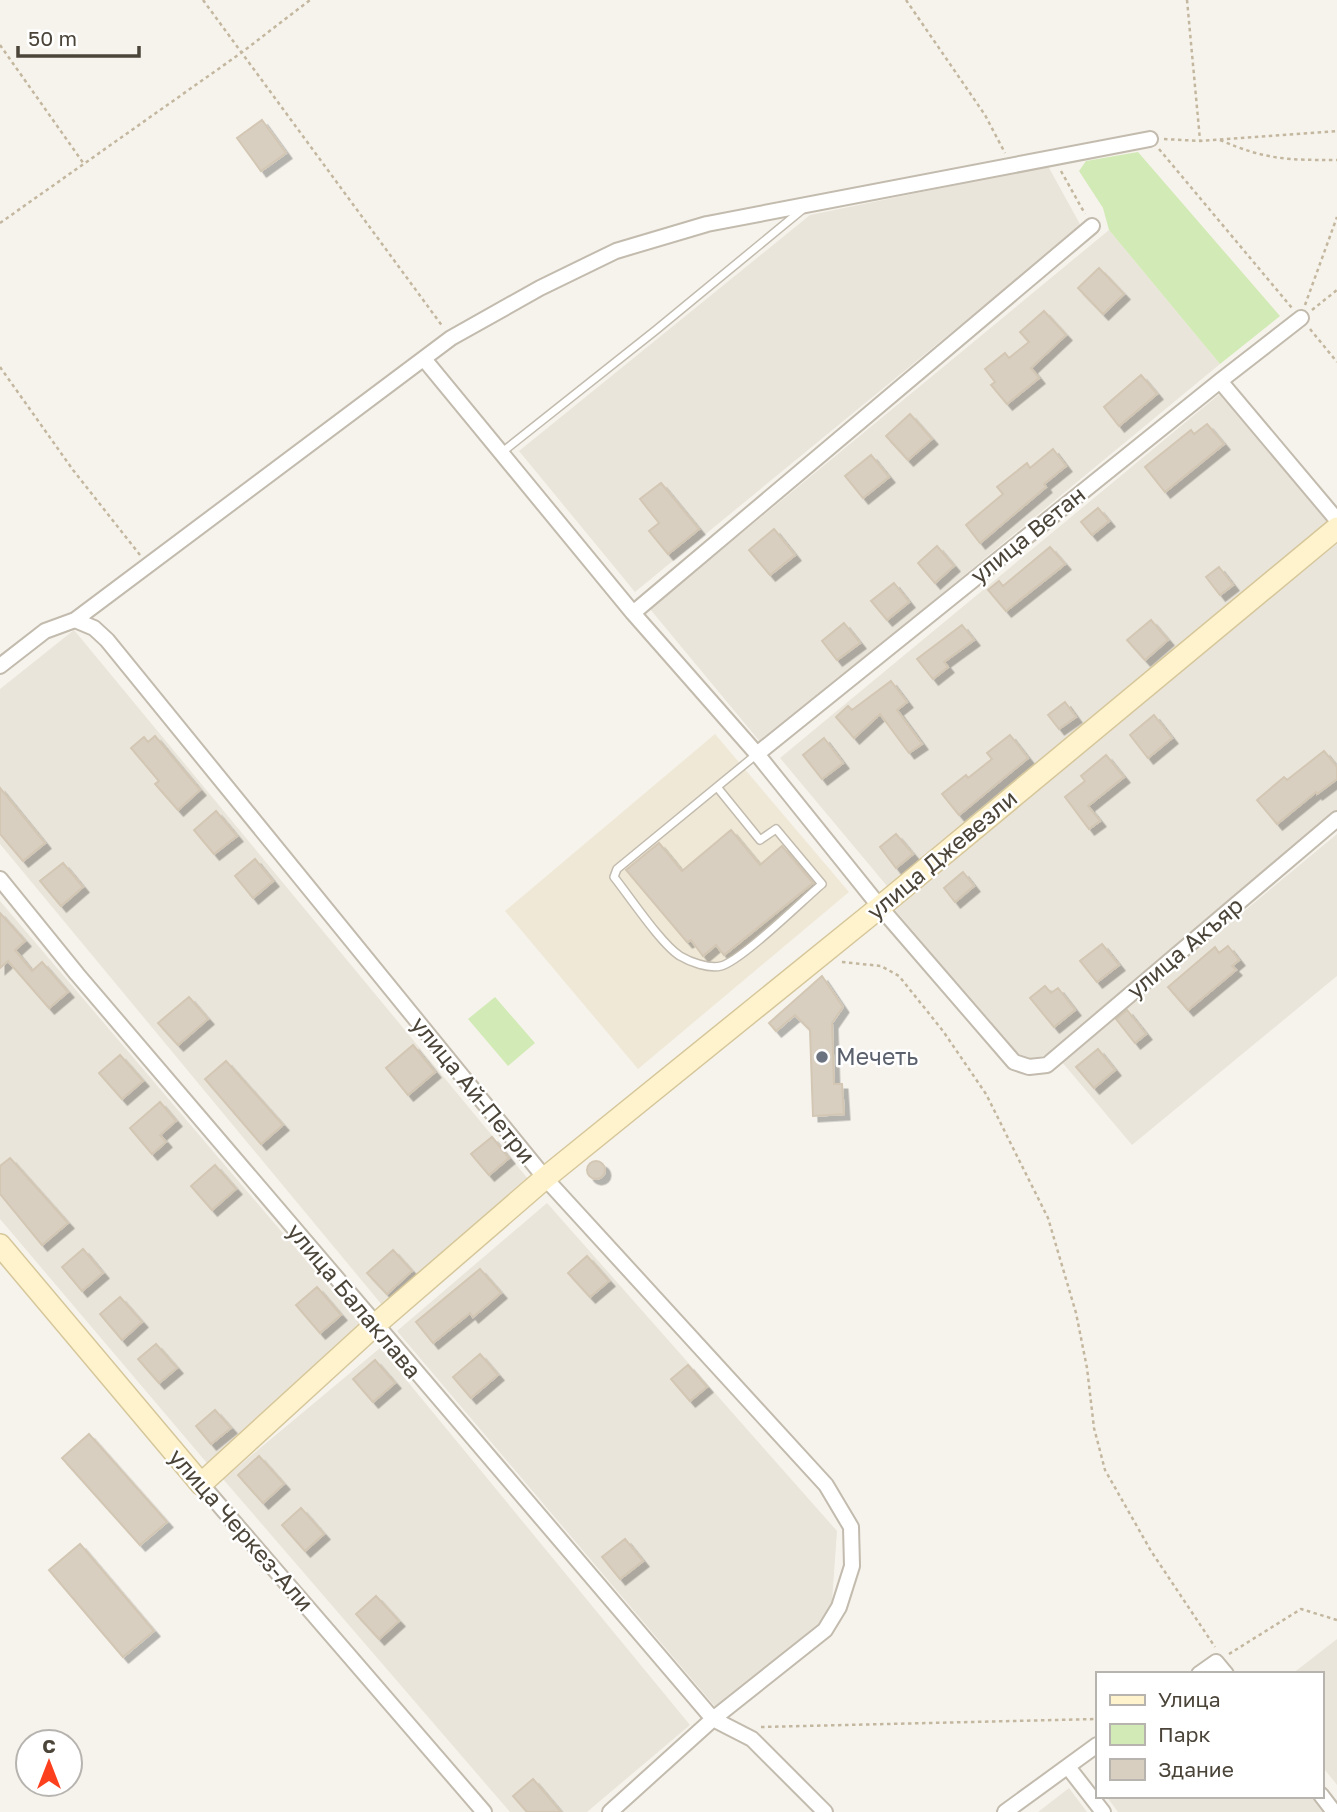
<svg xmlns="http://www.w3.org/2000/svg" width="1337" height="1812" font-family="'Golos Text',sans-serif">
	<defs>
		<filter id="shadow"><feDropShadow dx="5.5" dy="5.5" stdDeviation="0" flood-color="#0004"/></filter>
	</defs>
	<rect width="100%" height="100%" fill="#f6f3ec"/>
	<!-- residential -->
	<path fill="#eae5da" d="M1048,166L1081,226L635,592L519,451L810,215Z
		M1109,230L1220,364L761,743L650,609Z
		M1222,392L1329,520L887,886L780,758Z
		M1337,532V812L1047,1055L1027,1059L1013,1050L891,905Z
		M74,630L538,1191L387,1311L0,844V689Z
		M1337,834V976L1132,1145L1062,1062Z
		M0,901L367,1332L212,1469L0,1219Z
		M547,1203L837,1531L830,1629L717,1709L397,1331Z
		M380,1348L690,1725L587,1812H510L223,1479Z
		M1337,1639V1785L1321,1765V1674H1292Z
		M1069,1788L1087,1812H1038Z
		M1106,1796H1318L1331,1812H1118Z"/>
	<!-- education -->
	<path fill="#efe8d6" d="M715,734L849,892L638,1069L505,911Z"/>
	<!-- green -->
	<path fill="#d2eab5" d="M1138,152L1280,316L1220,364L1109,230L1103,208L1079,171L1086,161Z
		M495,997L535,1043L508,1066L468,1019Z"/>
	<!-- building -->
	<path fill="#d8cfc1" stroke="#d3c7b4" stroke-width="2" filter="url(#shadow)" d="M262,120L286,153L261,171L237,138Z
		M1099,268L1124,294L1103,314L1078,288Z
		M1044,311L1066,335L1031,368L1039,378L1007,404L991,385L995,382L985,369L1005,353L1009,358L1029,342L1020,332Z
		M1141,375L1157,394L1119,426L1104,407Z
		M910,414L932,439L908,460L886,436Z
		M1207,424L1224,444L1165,492L1145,467L1191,430L1194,434Z
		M1053,449L1066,466L1044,484L1046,487L980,543L966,525L1003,494L997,487L1027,463L1030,468Z
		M871,455L889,477L863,498L845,476Z
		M661,483L699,529L668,554L649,531L659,523L640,499Z
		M1098,508L1109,521L1092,535L1081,522Z
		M774,529L795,555L770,575L749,550Z
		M937,546L954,566L935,583L918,563Z
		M1050,547L1065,564L1006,611L988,590L999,581L1003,586Z
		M1219,567L1233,585L1220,595L1206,577Z
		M894,583L909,602L887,620L871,601Z
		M1151,620L1168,640L1145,660L1127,640Z
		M844,623L860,643L837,660L822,641Z
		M962,625L974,640L944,662L948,667L933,679L917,659Z
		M891,681L907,702L897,710L922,744L909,753L880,714L854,738L836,717L848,706L852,710Z
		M1065,702L1076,717L1059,729L1048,715Z
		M1154,715L1172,738L1148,758L1130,735Z
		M1010,735L1028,758L959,815L942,794L966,775L968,778L992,759L987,753Z
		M155,736L200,790L178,810L155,784L159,781L131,748L144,737L148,742Z
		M824,738L843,763L822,779L803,755Z
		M1324,751L1337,767V779L1317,794L1316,792L1277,824L1257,800L1284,777L1287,780Z
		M1106,755L1124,777L1088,806L1100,821L1089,829L1065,797L1085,781L1081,776Z
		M0,788L45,843L23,861L0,834Z
		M216,811L237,836L214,854L194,830Z
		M731,830L760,865L782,846L813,883L724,955L716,945L703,956L691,940L687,942L626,870L659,843L682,871Z
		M896,834L913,854L896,868L880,847Z
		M255,859L273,881L253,898L235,876Z
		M63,863L83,887L61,906L40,881Z
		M963,872L974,886L955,902L944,888Z
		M0,913L25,941L15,950L32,971L42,962L68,992L49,1008L8,961L0,968Z
		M1102,944L1119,965L1097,982L1080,961Z
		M1228,946L1239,960L1232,966L1236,970L1188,1010L1168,987L1215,947L1219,953Z
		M822,976L843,1007L832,1023L834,1084H842L844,1114L813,1116L810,1030L795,1015L776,1031L769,1023Z
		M1045,986L1051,993L1058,988L1075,1010L1054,1027L1030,998Z
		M189,997L208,1019L178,1045L158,1023Z
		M1127,1010L1146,1034L1135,1043L1116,1019Z
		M413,1045L435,1072L408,1095L386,1068Z
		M1098,1049L1115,1070L1094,1088L1076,1067Z
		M120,1055L143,1081L122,1099L99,1073Z
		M226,1061L283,1125L261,1144L205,1079Z
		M160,1102L176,1121L160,1135L166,1142L152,1154L130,1128Z
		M492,1137L509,1158L489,1175L471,1154Z
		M10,1158L68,1223L42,1245L0,1194V1166Z
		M587 1170a9 9 0 1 1 18 0a9 9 0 1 1-18 0Z
		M215,1165L236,1189L212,1210L191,1186Z
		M83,1249L103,1273L82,1291L62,1267Z
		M393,1250L412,1271L387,1294L367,1273Z
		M587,1256L609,1281L590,1297L568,1273Z
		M480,1269L501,1293L473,1317L470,1313L433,1343L416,1322Z
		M317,1287L341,1315L320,1333L296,1305Z
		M120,1297L142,1322L122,1340L100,1314Z
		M156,1344L177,1368L159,1383L138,1359Z
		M480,1354L498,1375L471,1398L453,1377Z
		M375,1360L395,1383L373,1402L353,1379Z
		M688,1365L707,1387L690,1401L671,1379Z
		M215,1410L231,1428L211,1444L196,1426Z
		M89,1434L167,1522L140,1545L62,1458Z
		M259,1456L284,1484L263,1503L238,1475Z
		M301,1508L324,1534L305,1551L282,1525Z
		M625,1539L643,1561L620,1579L602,1557Z
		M80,1544L154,1631L123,1657L49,1570Z
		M376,1596L399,1621L379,1639L356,1614Z
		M533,1779L561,1812H527L513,1796Z"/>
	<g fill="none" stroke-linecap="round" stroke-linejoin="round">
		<defs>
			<path id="lane" d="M501,453L656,330L803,209
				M717,787L760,840L776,829L822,884C803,900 741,961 721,966C709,969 690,962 680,956C661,944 630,897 614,877L617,869L757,754"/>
			<path id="street" d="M424,359L633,613L757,754L880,907L1014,1062L1029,1067L1047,1065L1337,819
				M1220,381L1337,520
				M633,613L1092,226
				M75,620L94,628L107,640L545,1178L826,1485L851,1527L852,1566L839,1607L825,1630L713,1719L610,1812
				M0,666L45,631L75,620L451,338L540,288L616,251L707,224L1150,139
				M757,754L1220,381L1301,318
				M0,879L77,974L713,1719L752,1739L825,1812
				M201,1484L484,1812
				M1199,1674L1216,1662L1226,1674
				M1068,1767L1103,1812
				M1321,1795L1334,1812
				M1005,1812L1097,1745"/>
			<path id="secondary" d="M0,1245L201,1484L375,1325L545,1178L880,907L1337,528"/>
		</defs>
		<!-- lane casing -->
		<use href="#lane" stroke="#c2bbae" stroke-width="10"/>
		<!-- street casing -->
		<use href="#street" stroke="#c2bbae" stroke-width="18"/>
		<!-- secondary casing -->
		<use href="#secondary" stroke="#d6c79b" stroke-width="24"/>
		<!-- path -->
		<path stroke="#c4b79f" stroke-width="2.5" stroke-dasharray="3.5 3.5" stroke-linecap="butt" d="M203,0L443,327
			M906,0L985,115L1005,153
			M1187,0L1200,140
			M0,45L84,164
			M1164,139L1200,141L1337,131
			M1220,140C1266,160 1288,160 1337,160
			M1159,149L1292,308
			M1061,171L1085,214
			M0,223L241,53L310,0
			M1305,305L1337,217
			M1312,310L1337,290
			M1310,329L1337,362
			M0,367L73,470L140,555
			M842,962L881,966L899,976L943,1031L986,1094L1048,1218L1076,1313L1087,1368L1094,1428L1105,1470L1151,1551L1215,1647
			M1229,1654L1301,1609L1337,1620
			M761,1727L1097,1719"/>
		<!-- lane -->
		<use href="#lane" stroke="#fff" stroke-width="7"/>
		<!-- street -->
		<use href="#street" stroke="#fff" stroke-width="14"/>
		<!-- secondary -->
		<use href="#secondary" stroke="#fff3cd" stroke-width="21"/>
	</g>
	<!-- markers -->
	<circle fill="#6b7280" stroke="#fff" stroke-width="2.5" cx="822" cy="1057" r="7"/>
	<g text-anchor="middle" stroke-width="5" stroke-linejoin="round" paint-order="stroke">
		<!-- street labels -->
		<g font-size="23" fill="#4b4439" stroke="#fff">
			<text transform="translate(1028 535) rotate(-39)" y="8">улица Ветан</text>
			<text transform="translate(942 855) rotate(-40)" y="8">улица Джевезли</text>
			<text transform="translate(1185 948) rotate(-40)" y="8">улица Акъяр</text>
			<text transform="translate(473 1090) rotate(51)" y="8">улица Ай-Петри</text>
			<text transform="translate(354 1301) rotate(50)" y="8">улица Балаклава</text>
			<text transform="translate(241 1530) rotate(49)" y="8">улица Черкез-Али</text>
		</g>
		<!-- worship labels -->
		<g font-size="23" fill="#5b616d" stroke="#fff" text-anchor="start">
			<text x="836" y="1065">Мечеть</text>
		</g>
	</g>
	<!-- legend -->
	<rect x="1096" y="1672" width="228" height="126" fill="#ffffff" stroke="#b7b4b0" stroke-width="2"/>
	<rect x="1110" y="1695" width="35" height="10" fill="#fff3cd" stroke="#b7b4b0" stroke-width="2"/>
	<text x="1158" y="1707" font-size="21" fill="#4b4439">Улица</text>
	<rect x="1110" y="1724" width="35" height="21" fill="#d2eab5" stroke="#b7b4b0" stroke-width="2"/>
	<text x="1158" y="1742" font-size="21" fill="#4b4439">Парк</text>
	<rect x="1110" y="1759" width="35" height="21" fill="#d8cfc1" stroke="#b7b4b0" stroke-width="2"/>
	<text x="1158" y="1777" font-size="21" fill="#4b4439">Здание</text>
	<!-- north arrow -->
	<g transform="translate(49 1763)"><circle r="33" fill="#ffffff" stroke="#b7b4b0" stroke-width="2"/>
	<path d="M0-5L12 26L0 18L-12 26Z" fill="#fc3f1d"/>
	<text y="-10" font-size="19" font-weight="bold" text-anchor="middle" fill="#4b4439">С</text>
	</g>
	<!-- scale -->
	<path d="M18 46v10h121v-10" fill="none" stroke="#4b4439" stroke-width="3.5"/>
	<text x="28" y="46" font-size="21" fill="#4b4439" stroke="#ffffff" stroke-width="5" paint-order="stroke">50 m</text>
</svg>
